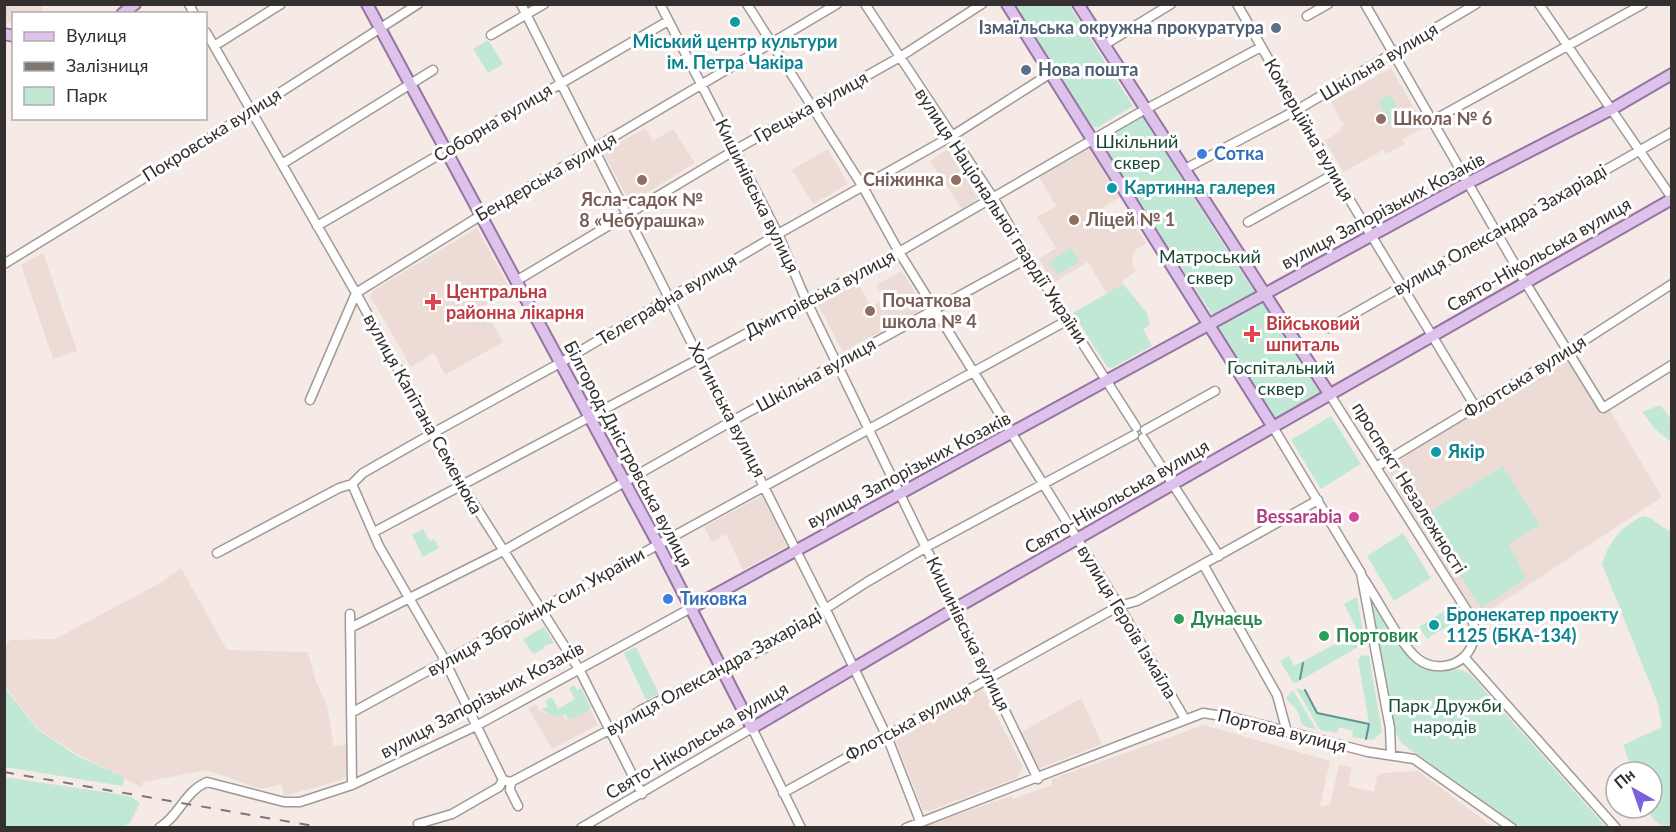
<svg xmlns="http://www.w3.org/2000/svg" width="1676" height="832" font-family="Lato,sans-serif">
	<rect width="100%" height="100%" fill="#f5eae6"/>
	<!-- built -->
	<path fill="#eddcd5" d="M5,4L41,5L44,13L14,14L13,23H5Z
		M1391,68L1425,127L1403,139L1405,144L1386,154L1383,150L1343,172L1325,140L1341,131L1340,128L1344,126L1331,102Z
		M645,128L653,141L673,129L695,163L630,203L603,152Z
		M1089,147L1120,197L1102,208L1111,222L1126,213L1146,243L1134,251L1132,264L1136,271L1123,280V284L1107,294L1088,262L1053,283L1039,259L1056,248L1037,217L1056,206L1039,177Z
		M828,149L848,184L813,204L792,170Z
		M948,149L980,197L962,209L930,161Z
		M477,228L511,291L483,307L503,342L445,375L434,353L411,367L370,296L374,290Z
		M43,253L77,351L53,359L21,265Z
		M902,271L924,308L843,352L817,303L857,281L871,307L885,299L876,285Z
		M1565,357L1569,358L1601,412L1609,409L1662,497L1478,618L1385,469Z
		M762,496L787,546L743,570L726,534L712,542L704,527Z
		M181,568L227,650L308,652L316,682L327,705L334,746L346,745L347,775L342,780L284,796L281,784L261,789L207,770L143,782L141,787L75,753L37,728L5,686V646L10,640L55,639L164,581Z
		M982,688L1023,767L1017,778L929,811L923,810L894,737Z
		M1081,698L1102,744L1038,769L1020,733Z
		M536,704L539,710L557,717L563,715L566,720L590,709L598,725L552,749L528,708Z
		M1204,725L1330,761L1320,806L1330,805L1339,764L1352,767L1348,786L1374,792L1377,776L1384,773L1418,771L1493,827H922L999,800L1012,796L1013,799L1052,785V779Z"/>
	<!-- green -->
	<path fill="#c1e8d5" d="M1011,5H1069L1133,106L1098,127H1093Z
		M488,40L503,64L488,73L473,49Z
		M1391,95L1403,118L1390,125L1378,101Z
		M1146,109L1178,173L1255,293L1214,317L1136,198L1094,139Z
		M1071,248L1079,262L1057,275L1049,262Z
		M1123,284L1147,313L1150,325L1143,329L1152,346L1112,368L1107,367L1073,313Z
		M1261,301L1321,394L1278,420L1274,418L1218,327V324Z
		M1660,405L1671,419V442L1656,430L1642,412Z
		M1331,416L1361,464L1321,489L1291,440Z
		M1503,466L1540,525L1509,544L1526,578L1481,608L1423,516Z
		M1643,516C1656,519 1660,527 1671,532V827C1661,828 1650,818 1647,808H1652V772H1633L1623,745L1662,727L1658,704L1602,564C1610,540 1621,527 1643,516Z
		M423,529L430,541L434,539L439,548L423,557L412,535Z
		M1403,533L1431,578L1394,601L1367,556Z
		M1357,597L1365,643L1294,684L1280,661L1289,656L1294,666L1358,632L1344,604Z
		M1371,600C1389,616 1394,647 1414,661C1431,675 1455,662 1471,675L1606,827H1520L1401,743L1393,728Z
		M1446,610L1454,622L1427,639L1419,627Z
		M544,627L554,643L544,646L545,648L533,654L523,639Z
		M636,647L659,694L646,700L624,653Z
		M1362,655L1369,656L1382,732L1373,740L1352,737L1353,731L1339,727L1337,733L1320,730L1296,688L1306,691L1318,712L1369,723L1358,660Z
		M574,685L577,690L581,688L591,708L581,715L568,719L565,714L557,718L541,709L548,707L545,701L552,697L558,709L575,699L569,688Z
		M5,688L37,729L77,756L125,778L122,786L5,767Z
		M1293,690L1316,729C1295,726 1304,720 1296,709C1293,705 1289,704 1286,698Z
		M4,777L130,796L140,803L130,823L122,827H5Z"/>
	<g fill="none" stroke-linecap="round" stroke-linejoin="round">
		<!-- stream -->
		<path stroke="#639297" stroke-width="2" d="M1300,679L1303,663
			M1305,690L1317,713L1369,724L1366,739"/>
		<defs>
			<path id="minor" d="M189,4L194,14
				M521,4L826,610L888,739L920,821
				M660,4L778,234L806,300L1038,779
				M747,4L863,187L899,252L1119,606L1185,719
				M865,4L994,199L1028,258L1136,427
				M1237,4L1334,174L1476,408
				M1365,4L1525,282L1603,408L1672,365
				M1539,4L1672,198
				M1307,16L1328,4
				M206,32L356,293L462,485L579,669L642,794
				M491,35L544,4
				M1104,45L1171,4
				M214,46L281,4
				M1432,121L1643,4
				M282,164L433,70
				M1185,169L1302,107L1476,4
				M1248,222L1334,174
				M317,226L668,21
				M4,264L203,142L418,4
				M516,281L735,150L900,57L982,4
				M1329,328L1672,132
				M1330,395L1471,617C1477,630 1475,645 1465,656C1453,668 1432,670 1418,659C1400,645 1378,599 1363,578
				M310,400L356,293L480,216L837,4
				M1273,427L1361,573L1390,728L1391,755
				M1145,430L1215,391
				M1143,438L1219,556
				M1376,467L1568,351L1672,284
				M352,484L379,546L442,655L503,780
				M374,532L899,252L1137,114L1261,47
				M217,553L339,488L352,484L363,473L433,433L560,363L778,234L952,136L1051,73
				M1203,564L1277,695L1287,732
				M350,614L352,785
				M350,628L503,551L732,421L1028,258
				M1464,657L1616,828
				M351,713L1068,320
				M511,782L626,721L641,710L765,648L867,582L930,545L1134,435
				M783,793L1119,606L1137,601L1318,500
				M418,824L452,814L499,787L503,780L511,782L510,790L518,806
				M159,828C179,816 185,791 207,782L284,802H300L352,785L476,726L691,608
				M581,828L752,728L801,828
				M906,828L1203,713L1235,718L1368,752L1414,759L1512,828"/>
			<path id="major" d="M367,4L658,544L752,728L956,608L1672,199
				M1007,4L1273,427
				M1078,4L1330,395
				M122,14L135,4
				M4,34L14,36
				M691,608L1462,186L1612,109L1672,74"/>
		</defs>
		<!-- minor casing -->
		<use href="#minor" stroke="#a29995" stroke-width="11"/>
		<!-- major casing -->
		<use href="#major" stroke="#9574a2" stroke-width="14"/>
		<!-- minor -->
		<use href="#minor" stroke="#fff" stroke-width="8"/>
		<!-- major -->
		<use href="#major" stroke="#dfc2ec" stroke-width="10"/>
		<!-- rail -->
		<path stroke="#7d7774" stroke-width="2" stroke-dasharray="10 10" stroke-linecap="butt" d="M4,772L325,828"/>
	</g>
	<!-- markers -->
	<g fill="#0f9aa8" stroke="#fff" stroke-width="2">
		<circle cx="735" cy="22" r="6"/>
		<circle cx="1112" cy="188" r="6"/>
		<circle cx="1436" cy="452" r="6"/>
		<circle cx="1434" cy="625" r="6"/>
	</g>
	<g fill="#5c6f8a" stroke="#fff" stroke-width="2">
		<circle cx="1276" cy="28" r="6"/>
		<circle cx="1026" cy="70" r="6"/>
	</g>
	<g fill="#8d6e63" stroke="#fff" stroke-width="2">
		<circle cx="1381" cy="119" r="6"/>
		<circle cx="642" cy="180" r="6"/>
		<circle cx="956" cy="180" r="6"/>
		<circle cx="1074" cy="220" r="6"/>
		<circle cx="870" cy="311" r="6"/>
	</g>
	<g fill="#3f7fe0" stroke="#fff" stroke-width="2">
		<circle cx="1202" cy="154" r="6"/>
		<circle cx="668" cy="599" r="6"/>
	</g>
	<g fill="#e0444e" stroke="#fff" stroke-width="2">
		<path d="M430 293h6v6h6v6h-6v6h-6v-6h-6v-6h6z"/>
		<path d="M1249 325h6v6h6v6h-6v6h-6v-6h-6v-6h6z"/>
	</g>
	<circle fill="#d1479c" stroke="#fff" stroke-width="2" cx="1354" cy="517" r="6"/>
	<g fill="#2e9e5b" stroke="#fff" stroke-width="2">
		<circle cx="1179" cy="619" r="6"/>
		<circle cx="1324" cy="636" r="6"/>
	</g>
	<g text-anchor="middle" stroke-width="6" stroke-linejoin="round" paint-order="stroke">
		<!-- service labels -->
		<g font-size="18" font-weight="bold" fill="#4e5e75" stroke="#fff" text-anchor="end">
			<text x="1264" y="34">Ізмаїльська окружна прокуратура</text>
			<text x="1038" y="76" text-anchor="start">Нова пошта</text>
		</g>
		<!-- culture labels -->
		<g font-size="18" font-weight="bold" fill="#0d838f" stroke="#fff" text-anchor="start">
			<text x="735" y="48" text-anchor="middle">Міський центр культури<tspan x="735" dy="21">ім. Петра Чакіра</tspan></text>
			<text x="1124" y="194">Картинна галерея</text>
			<text x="1448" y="458">Якір</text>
			<text x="1446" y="621">Бронекатер проекту<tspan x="1446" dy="21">1125 (БКА-134)</tspan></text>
		</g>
		<!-- street labels -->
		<g font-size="18" fill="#34302f" stroke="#fff">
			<text transform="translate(1379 62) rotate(-31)" y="6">Шкільна вулиця</text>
			<text transform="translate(811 107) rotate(-29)" y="6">Грецька вулиця</text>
			<text transform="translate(493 123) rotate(-31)" y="6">Соборна вулиця</text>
			<text transform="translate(1309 130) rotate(60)" y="6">Комерційна вулиця</text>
			<text transform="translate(212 135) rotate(-32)" y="6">Покровська вулиця</text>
			<text transform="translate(546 177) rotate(-30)" y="6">Бендерська вулиця</text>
			<text transform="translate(757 196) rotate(64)" y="6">Кишинівська вулиця</text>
			<text transform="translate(1383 211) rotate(-28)" y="6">вулиця Запорізьких Козаків</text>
			<text transform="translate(1001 216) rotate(57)" y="6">вулиця Національної гвардії України</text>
			<text transform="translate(1500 230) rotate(-30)" y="6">вулиця Олександра Захаріаді</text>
			<text transform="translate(1539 255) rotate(-30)" y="6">Свято-Нікольська вулиця</text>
			<text transform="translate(820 294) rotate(-28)" y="6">Дмитрівська вулиця</text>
			<text transform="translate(667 300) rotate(-31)" y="6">Телеграфна вулиця</text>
			<text transform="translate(816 375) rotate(-29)" y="6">Шкільна вулиця</text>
			<text transform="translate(1525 377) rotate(-32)" y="6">Флотська вулиця</text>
			<text transform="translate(727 410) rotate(63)" y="6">Хотинська вулиця</text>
			<text transform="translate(423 414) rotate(61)" y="6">вулиця Капітана Семенюка</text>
			<text transform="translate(628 454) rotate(62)" y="6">Білгород-Дністровська вулиця</text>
			<text transform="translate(909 470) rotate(-28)" y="6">вулиця Запорізьких Козаків</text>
			<text transform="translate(1409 488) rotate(58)" y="6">проспект Незалежності</text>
			<text transform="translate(1117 497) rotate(-30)" y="6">Свято-Нікольська вулиця</text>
			<text transform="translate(536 612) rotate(-29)" y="6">вулиця Збройних сил України</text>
			<text transform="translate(1127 622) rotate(59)" y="6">вулиця Героїв Ізмаїла</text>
			<text transform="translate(968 634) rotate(64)" y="6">Кишинівська вулиця</text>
			<text transform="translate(714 672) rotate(-29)" y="6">вулиця Олександра Захаріаді</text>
			<text transform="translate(482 700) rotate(-28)" y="6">вулиця Запорізьких Козаків</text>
			<text transform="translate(908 723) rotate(-29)" y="6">Флотська вулиця</text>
			<text transform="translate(1282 731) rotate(14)" y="6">Портова вулиця</text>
			<text transform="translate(697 741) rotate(-31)" y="6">Свято-Нікольська вулиця</text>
		</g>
		<!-- education labels -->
		<g font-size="18" font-weight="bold" fill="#785e54" stroke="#fff" text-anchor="start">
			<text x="1393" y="125">Школа № 6</text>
			<text x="944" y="186" text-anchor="end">Сніжинка</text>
			<text x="642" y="206" text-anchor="middle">Ясла-садок №<tspan x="642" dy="21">8 «Чебурашка»</tspan></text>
			<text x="1086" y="226">Ліцей № 1</text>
			<text x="882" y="307">Початкова<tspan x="882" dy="21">школа № 4</tspan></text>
		</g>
		<!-- park labels -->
		<g font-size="18" fill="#1a4836" stroke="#fff">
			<text x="1137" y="148">Шкільний<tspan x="1137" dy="21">сквер</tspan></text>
			<text x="1210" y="263">Матроський<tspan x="1210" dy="21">сквер</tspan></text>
			<text x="1281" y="374">Госпітальний<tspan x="1281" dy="21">сквер</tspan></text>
			<text x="1445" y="712">Парк Дружби<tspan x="1445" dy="21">народів</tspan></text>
		</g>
		<!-- shop labels -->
		<g font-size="18" font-weight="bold" fill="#366cbe" stroke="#fff" text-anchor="start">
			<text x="1214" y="160">Сотка</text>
			<text x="680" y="605">Тиковка</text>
		</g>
		<!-- health labels -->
		<g font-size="18" font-weight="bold" fill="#be3a42" stroke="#fff" text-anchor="start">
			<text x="446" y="298">Центральна<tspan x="446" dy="21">районна лікарня</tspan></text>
			<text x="1266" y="330">Військовий<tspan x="1266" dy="21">шпиталь</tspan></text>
		</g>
		<!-- hotel labels -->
		<g font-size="18" font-weight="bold" fill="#b23c85" stroke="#fff" text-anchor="end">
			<text x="1342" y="523">Bessarabia</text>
		</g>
		<!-- leisure labels -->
		<g font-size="18" font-weight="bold" fill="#27864d" stroke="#fff" text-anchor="start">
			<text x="1191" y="625">Дунаєць</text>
			<text x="1336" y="642">Портовик</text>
		</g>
	</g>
	<!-- border -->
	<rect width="1676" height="832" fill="none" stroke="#34302f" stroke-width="12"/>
	<!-- legend -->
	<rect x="12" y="12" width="195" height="108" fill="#ffffff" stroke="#aeacac" stroke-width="1.5"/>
	<rect x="24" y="32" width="30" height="9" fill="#dfc2ec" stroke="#aeacac" stroke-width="1.5"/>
	<text x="66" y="42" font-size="18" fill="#34302f">Вулиця</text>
	<rect x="24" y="62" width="30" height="9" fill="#7d7774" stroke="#aeacac" stroke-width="1.5"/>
	<text x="66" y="72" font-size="18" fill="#34302f">Залізниця</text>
	<rect x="24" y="87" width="30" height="18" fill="#c1e8d5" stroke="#aeacac" stroke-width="1.5"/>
	<text x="66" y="102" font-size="18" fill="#34302f">Парк</text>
	<!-- north arrow -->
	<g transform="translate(1634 790) rotate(320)"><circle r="28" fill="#ffffff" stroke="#aeacac" stroke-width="1.5"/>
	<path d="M0-4.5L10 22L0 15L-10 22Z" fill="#7b61dc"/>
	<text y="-9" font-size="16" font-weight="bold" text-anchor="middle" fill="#34302f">Пн</text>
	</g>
</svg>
